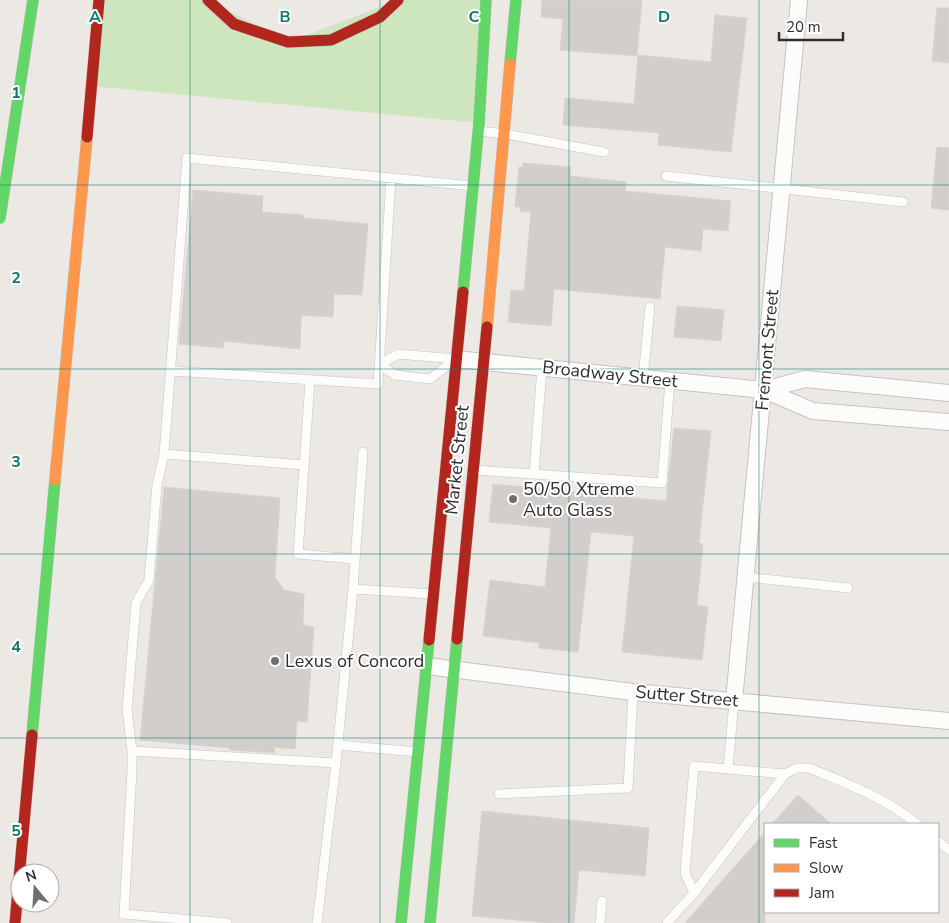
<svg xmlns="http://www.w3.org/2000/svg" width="949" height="923" font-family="'Nunito Sans',sans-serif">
	<rect width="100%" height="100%" fill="#ece8e4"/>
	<!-- green -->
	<path fill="#cee6be" d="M99,0H208L289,42L398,0H486L479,123L91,86Z"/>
	<!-- building -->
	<path fill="#d1cecb" stroke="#d7d4d0" d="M542,0H642L637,56L560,50L563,19L541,17Z
		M937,8H949V63L932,61Z
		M715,15L747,18L731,152L658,145L659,133L563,125L565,98L634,104L638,55L711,62Z
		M937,147L949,148V210L931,208Z
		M523,163L571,167L570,176L626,182L625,191L731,201L728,231L703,229L701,251L665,247L660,299L554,289L551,326L508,322L511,290L524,291L531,212L520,211V207H515L519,167H523Z
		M193,190L263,196L262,212L303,215L304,218L368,224L362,295L334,294L333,317L301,315L300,349L224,341L223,348L179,344Z
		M677,306L724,310L721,341L674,337Z
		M674,428L711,431L699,543L703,544L697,605L708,607L702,660L622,652L634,536L591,532L578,652L539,648V643L483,636L490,580L545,587L551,528L489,522L493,484L666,501Z
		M164,487L280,498L275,577L284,590L304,594L303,625L314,627L307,722L297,721L295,749L274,747L275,753L230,750V748L140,740Z
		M798,795L831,824H772Z
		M482,811L649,828L645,876L579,870L574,923H550L472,916Z
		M765,832V923H685Z"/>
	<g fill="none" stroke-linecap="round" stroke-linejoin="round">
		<defs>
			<path id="lane" d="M479,131L505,134L604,152
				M666,176L903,202
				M398,354L456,359L430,379L395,375L380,364Z
				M171,371L378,384L391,178
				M643,378L650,307
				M310,380L298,554L355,559
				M164,454L304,465
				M474,470L662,483L670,380
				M534,474L542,367
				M746,577L848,588
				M353,589L363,452
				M433,594L353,589L336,763L132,751L127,710L136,603L149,580L157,485L164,454L187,158L473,186
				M338,745L418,752
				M132,751V770L124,914L227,923
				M728,769L785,774L694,893L685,873L694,766L728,769L734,701
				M785,774L797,768H809C848,784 884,797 917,824
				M499,794L628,788L633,692
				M938,841L949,850
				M317,923L336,763
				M600,923L602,901
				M667,923L694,893"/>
			<path id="street" d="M456,359L764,390
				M949,393L805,379L764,390L813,411L949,422
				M427,666L633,692L949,721
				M734,701L799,0"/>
			<path id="fast" d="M510,64L516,0
				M0,218L33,0
				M463,292L479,123L486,0
				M32,735L55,480
				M401,923L429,640
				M430,923L457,639"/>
			<path id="slow" d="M487,327L510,64
				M55,480L87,137"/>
			<path id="jam" d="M208,0L234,24L288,42L331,40L380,17L398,0
				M87,137L99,0
				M457,639L487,327
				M429,640L463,292
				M15,923L32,735"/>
		</defs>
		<!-- lane casing -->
		<use href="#lane" stroke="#c5c4c5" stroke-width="10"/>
		<!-- street casing -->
		<use href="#street" stroke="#c5c4c5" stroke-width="18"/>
		<!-- fast casing -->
		<use href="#fast" stroke="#c5c4c5" stroke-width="12"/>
		<!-- slow casing -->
		<use href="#slow" stroke="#c5c4c5" stroke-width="12"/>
		<!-- jam casing -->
		<use href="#jam" stroke="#c5c4c5" stroke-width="12"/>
		<!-- lane -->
		<use href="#lane" stroke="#fcfcfb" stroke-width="9"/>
		<!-- street -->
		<use href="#street" stroke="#fcfcfb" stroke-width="16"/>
		<!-- fast -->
		<use href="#fast" stroke="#63d668" stroke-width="11"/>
		<!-- slow -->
		<use href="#slow" stroke="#ff974d" stroke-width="11"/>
		<!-- jam -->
		<use href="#jam" stroke="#b3261e" stroke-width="11"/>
	</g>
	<!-- grid -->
	<path fill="none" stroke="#0f766e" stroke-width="1" stroke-opacity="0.55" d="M190,0V923M380,0V923M569,0V923M759,0V923M0,185H949M0,369H949M0,554H949M0,738H949"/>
	<!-- markers -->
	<g fill="#706f6e" stroke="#fff" stroke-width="2">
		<circle cx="513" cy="499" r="5"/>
		<circle cx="275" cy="661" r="5"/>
	</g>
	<g text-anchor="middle" stroke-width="4" stroke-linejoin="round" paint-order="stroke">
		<!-- street labels -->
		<g font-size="18" fill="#2e2e2e" stroke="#fff">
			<text transform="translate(767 350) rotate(-85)" y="6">Fremont Street</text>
			<text transform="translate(610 374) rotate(6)" y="6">Broadway Street</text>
			<text transform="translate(457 460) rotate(-84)" y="6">Market Street</text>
			<text transform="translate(687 696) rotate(5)" y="6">Sutter Street</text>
		</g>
		<!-- poi labels -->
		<g font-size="18" fill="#2e2e2e" stroke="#fff" text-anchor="start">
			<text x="523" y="495">50/50 Xtreme<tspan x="523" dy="21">Auto Glass</tspan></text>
			<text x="285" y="667">Lexus of Concord</text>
		</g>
	</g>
	<g font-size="16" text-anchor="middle" font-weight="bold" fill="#0f766e" stroke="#fff" stroke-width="4" stroke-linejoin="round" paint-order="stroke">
		<text x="95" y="22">A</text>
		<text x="285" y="22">B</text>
		<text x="474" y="22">C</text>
		<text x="664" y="22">D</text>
		<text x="16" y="98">1</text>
		<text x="16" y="283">2</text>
		<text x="16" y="467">3</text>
		<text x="16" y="652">4</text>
		<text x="16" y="836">5</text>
	</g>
	<!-- legend -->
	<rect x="764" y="823" width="175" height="90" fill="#ffffff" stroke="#ababab"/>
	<rect x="774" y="839" width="25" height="8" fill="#63d668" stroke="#ababab"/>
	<text x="809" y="848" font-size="15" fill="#2e2e2e">Fast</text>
	<rect x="774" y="864" width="25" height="8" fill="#ff974d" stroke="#ababab"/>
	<text x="809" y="873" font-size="15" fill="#2e2e2e">Slow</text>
	<rect x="774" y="889" width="25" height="8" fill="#b3261e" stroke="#ababab"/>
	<text x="809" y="898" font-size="15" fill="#2e2e2e">Jam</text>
	<!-- north arrow -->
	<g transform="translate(35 888) rotate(342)"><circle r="24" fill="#ffffff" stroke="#ababab"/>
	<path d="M0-4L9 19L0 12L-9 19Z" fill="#706f6e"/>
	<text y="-8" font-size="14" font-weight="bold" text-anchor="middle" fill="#2e2e2e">N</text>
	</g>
	<!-- scale -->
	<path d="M779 32v8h64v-8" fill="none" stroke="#2e2e2e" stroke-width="2.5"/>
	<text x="786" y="32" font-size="15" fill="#2e2e2e" stroke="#ffffff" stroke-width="4" paint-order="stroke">20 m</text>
</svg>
